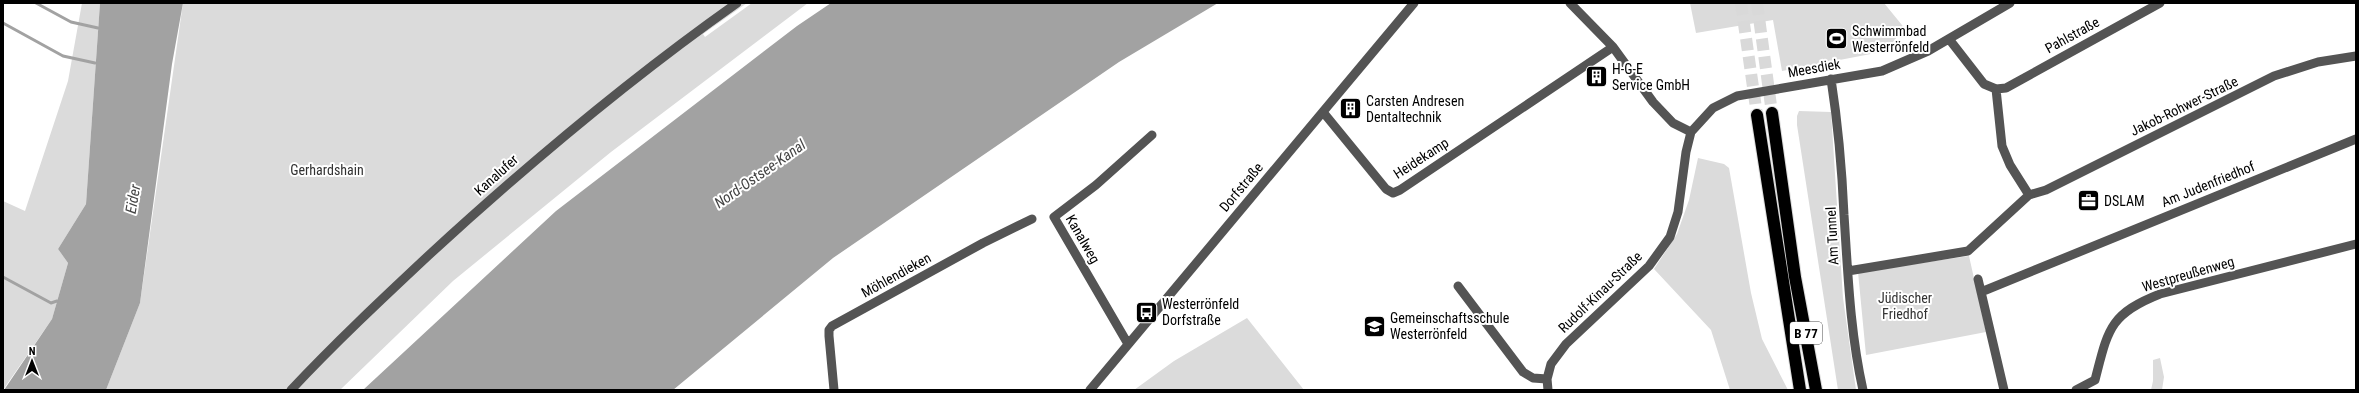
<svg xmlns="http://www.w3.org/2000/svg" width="2359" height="393" font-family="'Roboto Condensed',sans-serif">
	<rect width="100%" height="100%" fill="#fff"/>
	<!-- green -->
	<path fill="#dbdbdb" d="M82,3H100L86,204L58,249L68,263L52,319L3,390V201L25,211L68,81Z
		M183,3H747L703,34L705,37L752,3H808L611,152L453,281L340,390H106L140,303Z
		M1690,3H1884L1906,30L1903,29L1890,46L1876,53L1782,71L1773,20L1696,33Z
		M1799,111L1831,112L1843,298L1856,390H1838L1797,125V116Z
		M1698,158L1724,164L1729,168L1751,293L1762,339L1788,390H1730L1711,330L1654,269L1677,234L1689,200Z
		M1969,256L1986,332L1866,355L1858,272Z
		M1247,318L1304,390H1134L1174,361Z
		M2160,358L2164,377L2162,390H2151L2153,381V360Z"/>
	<!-- water -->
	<path fill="#a2a2a2" d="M100,3H183L172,64L140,303L106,390H4L52,319L68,263L58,249L86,204Z
		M831,3H1218L1119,62L833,258L673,390H363L556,211L797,26Z"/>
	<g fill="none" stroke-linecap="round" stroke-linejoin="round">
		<!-- stream -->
		<path stroke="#a2a2a2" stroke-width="3" d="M36,3L71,22L98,28
			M3,23L63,56L95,63
			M3,277L51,303L57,301"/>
		<!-- highway-tunnel -->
		<path stroke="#d9d9d9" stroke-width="12" stroke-dasharray="12 6" stroke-linecap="butt" d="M1741,3L1757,115
			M1757,3L1772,113"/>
		<defs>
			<path id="highway" d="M1772,113L1795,277L1816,390
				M1757,115L1800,390"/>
		</defs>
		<!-- highway casing -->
		<use href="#highway" stroke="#dbdbdb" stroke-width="14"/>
		<!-- minor -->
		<path stroke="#545454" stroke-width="9" d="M1570,3L1613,47L1653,102L1673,123L1691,132
			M1949,39L1984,84L1996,89L2006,88L2160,3
			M1831,79C1838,124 1842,169 1844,215C1848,274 1850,332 1863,390
			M1996,89L2002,146L2010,165L2029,195
			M1323,112L1386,189L1393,193L1400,190L1613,47
			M1848,271L1968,251L2029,195L2046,190L2274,76L2318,62L2356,56
			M1978,279L2004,390
			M1458,286L1523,372L1533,378L1547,379
			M1981,292L2356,139
			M1128,344L1054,217L1096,185L1152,135
			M291,390C335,343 382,299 429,255C527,165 628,80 737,3
			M834,390L829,336V330L832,326L983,243L1032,219
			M1090,390L1414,3
			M1548,390L1547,379L1551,364L1566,344L1649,266L1670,237L1678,212L1686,152L1691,132L1713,108L1737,96L1882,71L1928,51L2010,3
			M2076,390L2095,380C2108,330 2109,314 2160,294L2356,244"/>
		<!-- highway -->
		<use href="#highway" stroke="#000" stroke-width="12"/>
	</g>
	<!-- icons -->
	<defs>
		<symbol id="stadium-square" viewBox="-11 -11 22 22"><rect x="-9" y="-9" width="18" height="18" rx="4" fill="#000" stroke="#fff"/><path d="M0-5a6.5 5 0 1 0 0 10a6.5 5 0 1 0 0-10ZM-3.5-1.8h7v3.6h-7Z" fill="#fff"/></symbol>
		<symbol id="building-square" viewBox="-11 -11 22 22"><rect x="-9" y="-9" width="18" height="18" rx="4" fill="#000" stroke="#fff"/><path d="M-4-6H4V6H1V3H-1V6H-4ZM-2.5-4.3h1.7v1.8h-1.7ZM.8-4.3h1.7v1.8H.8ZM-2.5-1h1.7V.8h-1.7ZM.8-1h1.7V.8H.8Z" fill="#fff"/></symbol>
		<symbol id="office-square" viewBox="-11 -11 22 22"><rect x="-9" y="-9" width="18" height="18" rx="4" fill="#000" stroke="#fff"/><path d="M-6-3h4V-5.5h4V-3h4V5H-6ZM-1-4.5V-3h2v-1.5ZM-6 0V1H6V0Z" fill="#fff"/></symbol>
		<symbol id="bus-square" viewBox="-11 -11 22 22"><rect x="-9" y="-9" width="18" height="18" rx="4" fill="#000" stroke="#fff"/><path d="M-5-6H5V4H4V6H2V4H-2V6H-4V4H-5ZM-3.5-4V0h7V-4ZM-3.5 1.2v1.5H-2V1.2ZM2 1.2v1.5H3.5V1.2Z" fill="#fff"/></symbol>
		<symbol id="school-square" viewBox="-11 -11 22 22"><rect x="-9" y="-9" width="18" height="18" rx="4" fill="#000" stroke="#fff"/><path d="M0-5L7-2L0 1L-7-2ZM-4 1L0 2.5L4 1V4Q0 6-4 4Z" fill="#fff"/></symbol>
	</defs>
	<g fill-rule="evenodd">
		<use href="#stadium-square" x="1824" y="26" width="25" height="25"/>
		<use href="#building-square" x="1584" y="64" width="25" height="25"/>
		<use href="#building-square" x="1338" y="96" width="25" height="25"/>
		<use href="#office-square" x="2076" y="188" width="25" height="25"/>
		<use href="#bus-square" x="1134" y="300" width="25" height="25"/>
		<use href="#school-square" x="1362" y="314" width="25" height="25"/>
	</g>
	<g text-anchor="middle" stroke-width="4" stroke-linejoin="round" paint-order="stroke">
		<!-- shield labels -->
		<rect fill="#fff" stroke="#4c4c4c" stroke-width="1" x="1790" y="322" width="32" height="22" rx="3"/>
		<g font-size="13" font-weight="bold" fill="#000">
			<text x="1806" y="338">B 77</text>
		</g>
		<!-- poi labels -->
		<g font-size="14" fill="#000" stroke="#fff" text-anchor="start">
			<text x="1852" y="36">Schwimmbad<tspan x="1852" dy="16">Westerrönfeld</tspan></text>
			<text x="1612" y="74">H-G-E<tspan x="1612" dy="16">Service GmbH</tspan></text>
			<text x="1366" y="106">Carsten Andresen<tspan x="1366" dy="16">Dentaltechnik</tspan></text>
			<text x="2104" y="206">DSLAM</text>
			<text x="1162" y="309">Westerrönfeld<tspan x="1162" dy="16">Dorfstraße</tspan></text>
			<text x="1390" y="323">Gemeinschaftsschule<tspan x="1390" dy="16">Westerrönfeld</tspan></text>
		</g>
		<!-- street labels -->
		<g font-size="14" fill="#000" stroke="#fff">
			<text transform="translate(2072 35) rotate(-29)" y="5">Pahlstraße</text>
			<text transform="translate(1814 68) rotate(-10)" y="5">Meesdiek</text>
			<text transform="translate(2184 106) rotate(-26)" y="5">Jakob-Rohwer-Straße</text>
			<text transform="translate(1421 158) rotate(-33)" y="5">Heidekamp</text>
			<text transform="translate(496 175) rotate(-42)" y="5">Kanalufer</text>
			<text transform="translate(2208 184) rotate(-22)" y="5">Am Judenfriedhof</text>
			<text transform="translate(1241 187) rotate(-50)" y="5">Dorfstraße</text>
			<text transform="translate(1832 236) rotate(-93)" y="5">Am Tunnel</text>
			<text transform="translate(1083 239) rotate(60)" y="5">Kanalweg</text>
			<text transform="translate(2188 274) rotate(-16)" y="5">Westpreußenweg</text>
			<text transform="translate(896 275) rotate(-29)" y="5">Möhlendieken</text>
			<text transform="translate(1600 292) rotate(-44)" y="5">Rudolf-Kinau-Straße</text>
		</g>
		<!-- park labels -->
		<g font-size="14" fill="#323232" stroke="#fff">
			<text x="327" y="175">Gerhardshain</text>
			<text x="1905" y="303">Jüdischer<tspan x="1905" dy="16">Friedhof</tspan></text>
		</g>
		<!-- water labels -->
		<g font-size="15" font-style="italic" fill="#434343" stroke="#fff">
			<text transform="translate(760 174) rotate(-35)" y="5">Nord-Ostsee-Kanal</text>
			<text transform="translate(133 199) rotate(-80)" y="5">Eider</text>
		</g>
	</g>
	<!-- border -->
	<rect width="2359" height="393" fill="none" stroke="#000000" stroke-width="8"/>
	<!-- north arrow -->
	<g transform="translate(32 361)" stroke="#ffffff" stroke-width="3" paint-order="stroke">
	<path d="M0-3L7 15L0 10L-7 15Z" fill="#000000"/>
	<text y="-6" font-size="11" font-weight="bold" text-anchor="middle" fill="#000000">N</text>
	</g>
</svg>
